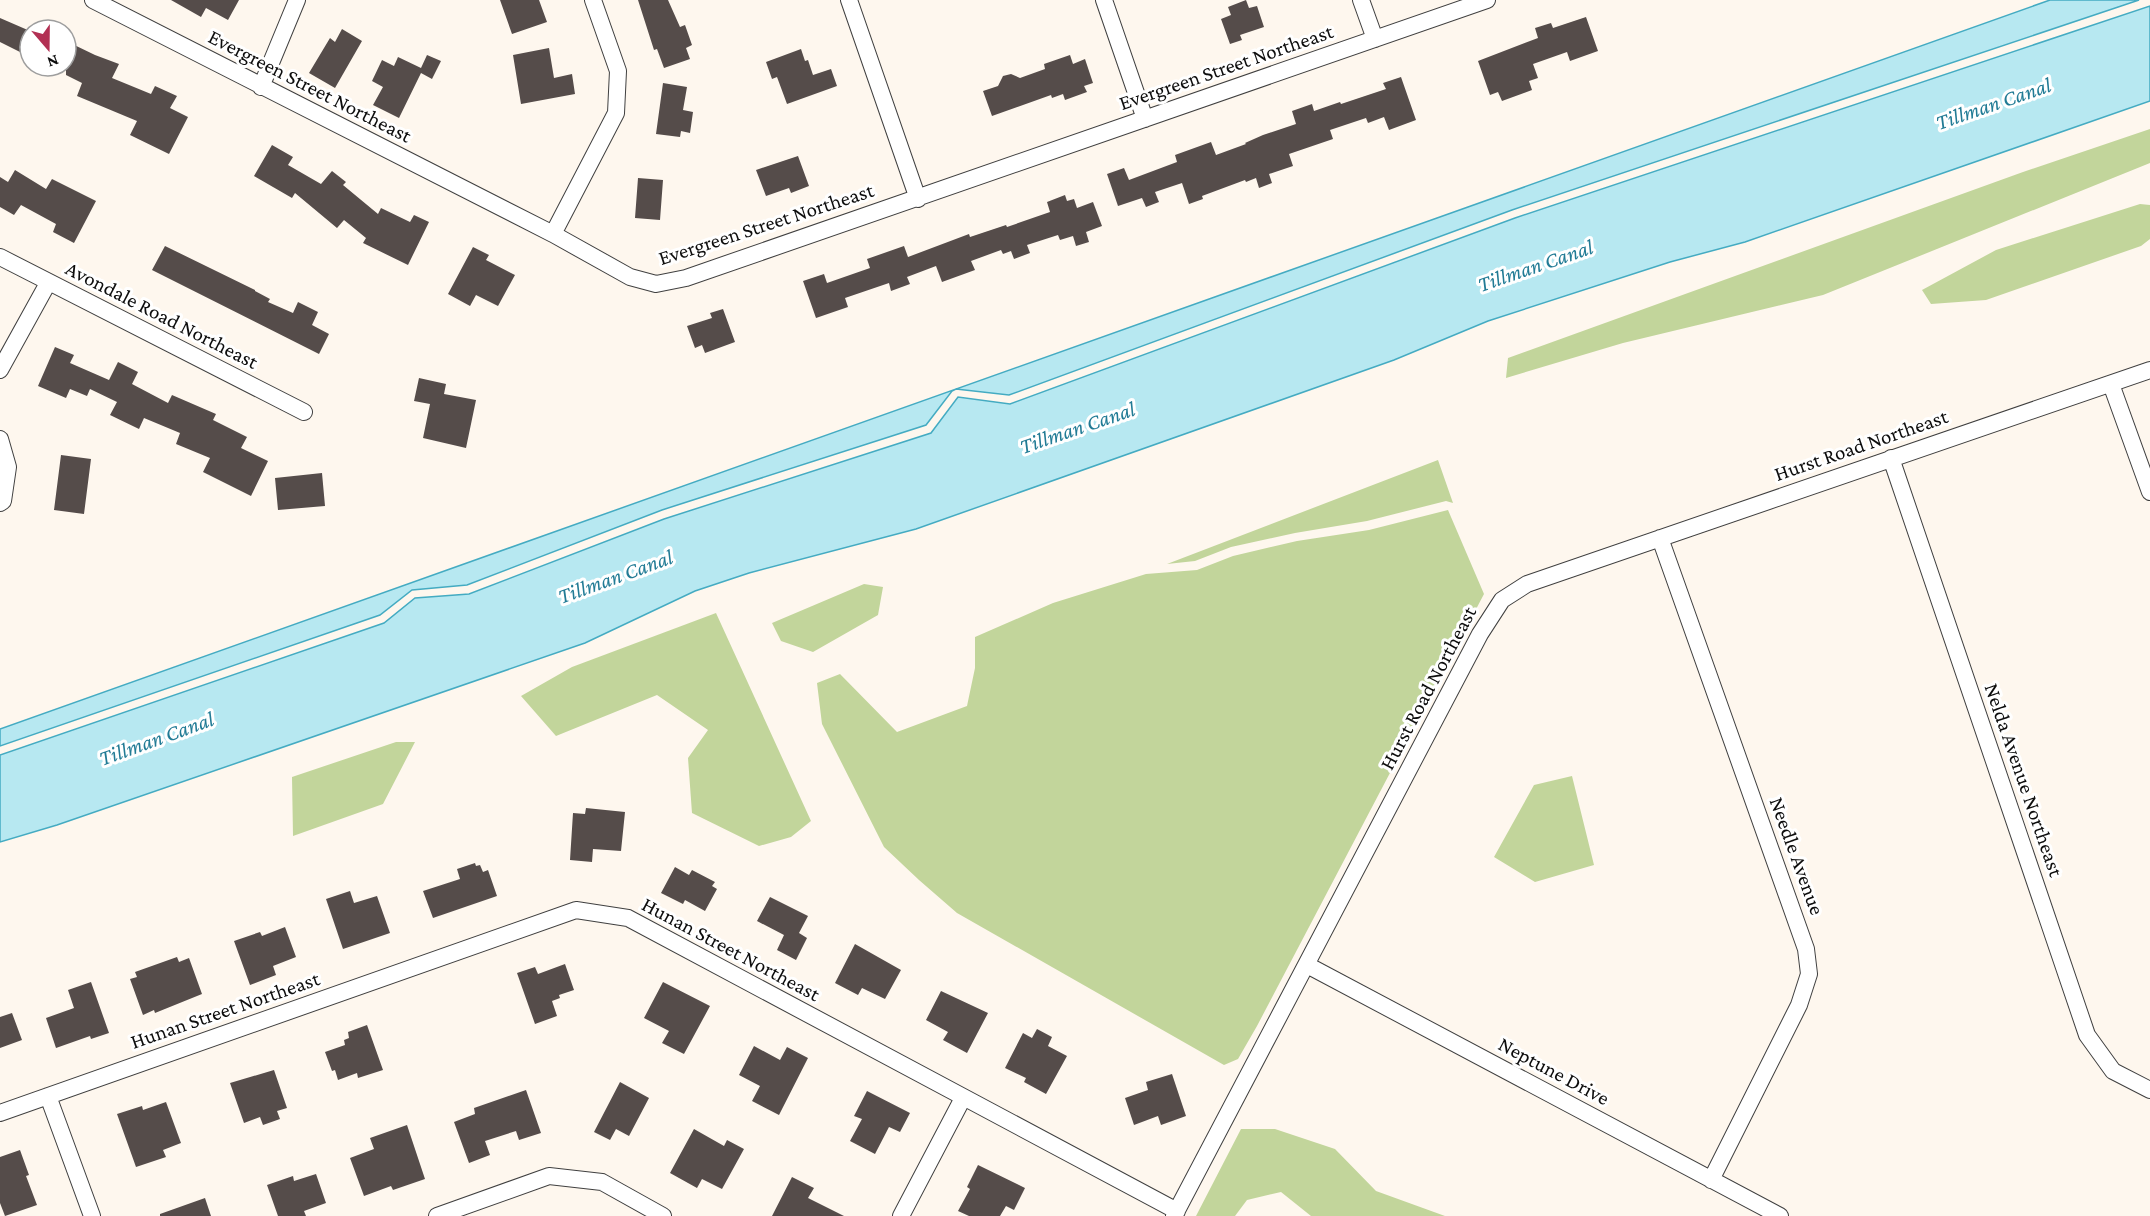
<svg xmlns="http://www.w3.org/2000/svg" width="2150" height="1216" font-family="'Crimson Pro',serif">
	<rect width="100%" height="100%" fill="#fef7ee"/>
	<!-- forest -->
	<path fill="#c2d59b" d="M2150,129V163L1823,295L1623,343L1506,378L1508,358L2023,172Z
		M2140,204L2150,205V239L2141,246L1986,300L1931,304L1922,290L1996,250Z
		M1438,460L1453,503L1446,501L1367,521L1295,533L1231,547L1195,561L1167,564Z
		M1448,510L1484,594L1257,1026L1238,1059L1224,1065L957,913L919,880L884,847L822,724L817,683L840,674L897,732L967,706L975,668V637L1053,603L1146,574L1197,570L1233,556L1297,541L1369,530Z
		M864,584L883,587L878,615L813,652L781,641L772,623Z
		M716,613L811,821L791,837L759,846L692,813L688,758L708,730L657,695L556,736L521,696L572,667Z
		M396,742H415L383,804L293,836L292,777Z
		M1572,776L1594,865L1535,882L1494,857L1534,785Z
		M1241,1129H1275L1335,1149L1376,1191L1445,1216H1311L1281,1192L1247,1200L1235,1216H1196Z"/>
	<!-- water -->
	<path fill="#b7e8f1" stroke="#44abc2" stroke-width="1.5" d="M2050,0H2139L1512,210L1009,395L956,389L952,391L926,425L662,510L467,585L412,590L380,615L0,746V729Z
		M2150,6V101L1745,242L1670,262L1488,321L1394,360L916,529L749,573L695,591L585,643L57,825L0,842V755L384,623L415,598L469,594L664,519L931,433L958,397L1010,404L1515,218Z"/>
	<!-- building -->
	<path fill="#554c4a" d="M171,0H239L228,20L206,8L201,17Z
		M500,0H539L547,22L512,34Z
		M638,0H668L680,27L685,25L692,45L686,48L690,59L664,68L657,49L654,50Z
		M1246,0L1249,8L1257,6L1264,27L1240,35L1242,40L1230,44L1221,19L1231,15L1228,7Z
		M1586,17L1598,51L1570,61L1567,52L1533,64L1538,78L1529,81L1532,90L1502,101L1498,92L1490,95L1478,61L1538,38L1535,28L1551,23L1553,28Z
		M0,18L30,31V57L0,42Z
		M342,29L362,41L335,88L309,73L330,38L335,42Z
		M66,41L95,55L119,64L112,78L151,94L155,86L177,96L170,108L188,117L169,154L130,135L137,121L77,96L82,83L66,75Z
		M549,48L554,78L572,74L575,94L521,104L513,55Z
		M801,49L805,61L808,60L813,75L831,69L837,86L787,104L777,77L772,79L766,62Z
		M427,55L441,61L432,79L421,73L399,118L373,105L383,87L372,81L382,60L394,66L398,57L421,68Z
		M1070,55L1073,64L1085,59L1093,83L1084,86L1087,92L1065,100L1063,94L1052,98L1051,95L992,116L983,91L998,86L1003,76L1011,74L1020,78L1045,69L1044,64Z
		M1401,77L1416,120L1389,130L1384,117L1368,123L1366,118L1330,130L1333,139L1289,154L1293,166L1269,174L1272,183L1259,188L1256,178L1246,182L1245,180L1202,196L1203,199L1189,204L1182,183L1155,192L1159,202L1146,207L1142,198L1118,206L1107,174L1124,168L1129,180L1177,162L1175,155L1211,142L1216,155L1246,144L1245,143L1263,135L1296,124L1292,111L1312,104L1314,111L1340,102L1341,104L1386,89L1383,83Z
		M663,83L687,87L683,110L693,112L690,133L681,131L680,137L656,134Z
		M272,145L293,157L288,165L321,184L332,171L346,182L343,185L378,214L381,208L410,222L414,215L429,222L408,265L363,243L366,238L344,220L337,228L295,193L292,198L254,176Z
		M798,156L809,186L791,193L789,188L766,196L756,170Z
		M15,170L46,189L52,179L96,201L74,243L53,232L56,224L21,205L14,215L0,207V177L8,182Z
		M638,178L663,180L660,220L635,218Z
		M1065,195L1067,201L1074,199L1077,208L1093,202L1102,226L1086,232L1089,242L1076,246L1073,236L1060,240L1058,235L1027,245L1030,253L1014,259L1011,251L1003,254L1001,250L971,261L975,270L942,282L936,266L907,277L910,284L891,291L889,283L845,298L848,307L816,318L803,281L824,274L827,283L870,268L867,259L904,246L908,257L969,234L970,237L1006,225L1007,227L1050,212L1047,202Z
		M165,246L255,290V291L270,299L268,302L293,313L298,302L318,312L312,325L329,334L319,354L152,270Z
		M473,247L489,255L486,260L515,275L498,306L476,295L470,306L448,294Z
		M723,309L735,342L705,353L702,345L695,348L687,326L712,318L710,313Z
		M55,347L74,355L70,363L109,380L118,362L138,372L132,384L168,403L172,395L216,414L213,420L247,437L241,448L268,461L251,496L203,472L210,458L176,444L180,433L144,418L139,429L110,415L117,402L90,389L87,396L70,389L66,398L38,386Z
		M419,378L446,384L444,394L476,400L466,448L423,438L430,404L414,401Z
		M61,455L91,459L84,514L54,510Z
		M322,473L325,506L278,510L275,478Z
		M586,808L625,812L621,851L593,849L592,862L570,860L573,813L585,814Z
		M475,863L476,866L480,865L483,872L488,870L497,896L433,918L423,891L460,879L457,869Z
		M675,867L689,875L692,870L715,882L712,886L717,889L705,911L685,900L683,904L661,893Z
		M350,891L354,903L377,896L390,933L343,949L326,899Z
		M770,897L808,916L799,933L807,938L796,960L777,950L784,935L757,921Z
		M285,927L296,957L273,966L276,975L250,985L234,941L260,932L262,936Z
		M855,944L901,970L885,999L862,988L858,995L835,983Z
		M177,957L179,962L189,958L202,994L155,1013L154,1010L143,1015L130,979L137,977L135,972Z
		M565,964L574,990L559,995L560,998L552,1001L557,1016L535,1024L517,973L535,967L538,974Z
		M91,982L109,1033L91,1039L90,1036L56,1048L46,1018L74,1008L68,990Z
		M663,982L710,1006L684,1054L662,1043L669,1031L644,1018Z
		M941,991L988,1013L967,1053L943,1040L948,1032L926,1020Z
		M12,1013L22,1040L0,1048V1017Z
		M367,1025L383,1070L358,1078L357,1073L338,1080L335,1070L332,1071L325,1052L345,1045L344,1040L349,1038L348,1032Z
		M1037,1029L1052,1037L1048,1046L1067,1056L1046,1094L1024,1082L1026,1078L1005,1068L1023,1033L1032,1038Z
		M754,1046L780,1060L787,1047L808,1058L779,1115L752,1101L760,1086L739,1075Z
		M274,1070L287,1108L277,1111L280,1119L263,1125L260,1117L244,1123L230,1083Z
		M1172,1074L1186,1116L1161,1125L1158,1116L1134,1125L1125,1098L1148,1090L1146,1082Z
		M620,1082L649,1098L629,1136L616,1129L610,1140L594,1132Z
		M526,1090L541,1133L519,1140L516,1131L485,1141L490,1155L469,1163L454,1122L475,1114L474,1108Z
		M867,1091L910,1113L900,1132L889,1127L875,1154L850,1141L862,1119L854,1116Z
		M166,1102L181,1143L163,1150L166,1157L136,1167L117,1114L142,1106L143,1110Z
		M407,1125L425,1179L393,1190L391,1186L364,1196L350,1158L374,1149L370,1138Z
		M694,1129L724,1146L727,1140L744,1149L722,1189L702,1179L697,1188L670,1173Z
		M20,1150L29,1175L26,1176L37,1205L5,1216L0,1203V1157Z
		M978,1165L1025,1188L1014,1210L1006,1206L1000,1216H969L958,1211L970,1189L967,1187Z
		M316,1174L326,1203L304,1211L306,1216H278L267,1185L293,1176L294,1181Z
		M792,1177L814,1188L808,1198L844,1216H772Z
		M205,1198L211,1216H160V1214Z"/>
	<g fill="none" stroke-linecap="round" stroke-linejoin="round">
		<defs>
			<path id="street" d="M93,0L553,234L630,277L656,284L686,278L1487,0
				M849,0L918,199
				M1104,0L1145,119
				M1361,0L1375,39
				M261,87L297,0
				M553,234L616,113L618,71L593,0
				M0,257L304,412
				M0,370L48,283
				M2111,384L2150,492
				M0,439L8,467L3,501L0,503
				M1891,458L2087,1035L2113,1071L2150,1090
				M1660,538L1806,949L1809,974L1799,1005L1711,1180
				M1307,965L1780,1216
				M48,1096L92,1216
				M0,1113L576,910L628,918L1177,1211
				M437,1216L549,1176L602,1182L663,1216
				M901,1216L963,1098
				M1174,1216L1480,634L1502,600L1527,584L2150,370"/>
		</defs>
		<!-- street casing -->
		<use href="#street" stroke="#404040" stroke-width="18"/>
		<!-- street -->
		<use href="#street" stroke="#fff" stroke-width="16"/>
	</g>
	<g text-anchor="middle" stroke-width="6" stroke-linejoin="round" paint-order="stroke">
		<!-- street labels -->
		<g font-size="21" fill="#0d0d0d" stroke="#fff">
			<text transform="translate(1226 67) rotate(-19)" y="7">Evergreen Street Northeast</text>
			<text transform="translate(310 86) rotate(27)" y="7">Evergreen Street Northeast</text>
			<text transform="translate(766 224) rotate(-18)" y="7">Evergreen Street Northeast</text>
			<text transform="translate(162 315) rotate(27)" y="7">Avondale Road Northeast</text>
			<text transform="translate(1861 445) rotate(-19)" y="7">Hurst Road Northeast</text>
			<text transform="translate(1428 688) rotate(-62)" y="7">Hurst Road Northeast</text>
			<text transform="translate(2024 780) rotate(71)" y="7">Nelda Avenue Northeast</text>
			<text transform="translate(1797 856) rotate(70)" y="7">Needle Avenue</text>
			<text transform="translate(731 949) rotate(28)" y="7">Hunan Street Northeast</text>
			<text transform="translate(225 1010) rotate(-19)" y="7">Hunan Street Northeast</text>
			<text transform="translate(1554 1071) rotate(28)" y="7">Neptune Drive</text>
		</g>
		<!-- water labels -->
		<g font-size="22" font-style="italic" fill="#217b95" stroke="#fff">
			<text transform="translate(1993 103) rotate(-19)" y="8">Tillman Canal</text>
			<text transform="translate(1535 265) rotate(-19)" y="8">Tillman Canal</text>
			<text transform="translate(1077 427) rotate(-19)" y="8">Tillman Canal</text>
			<text transform="translate(615 576) rotate(-20)" y="8">Tillman Canal</text>
			<text transform="translate(156 738) rotate(-20)" y="8">Tillman Canal</text>
		</g>
	</g>
	<!-- north arrow -->
	<g transform="translate(48 48) rotate(160)"><circle r="28" fill="#ffffff" stroke="#9e9e9e" stroke-width="1.5"/>
	<path d="M0-4.5L10 22L0 15L-10 22Z" fill="#b23053"/>
	<text y="-9" font-size="16" font-weight="bold" text-anchor="middle" fill="#0d0d0d">N</text>
	</g>
</svg>
